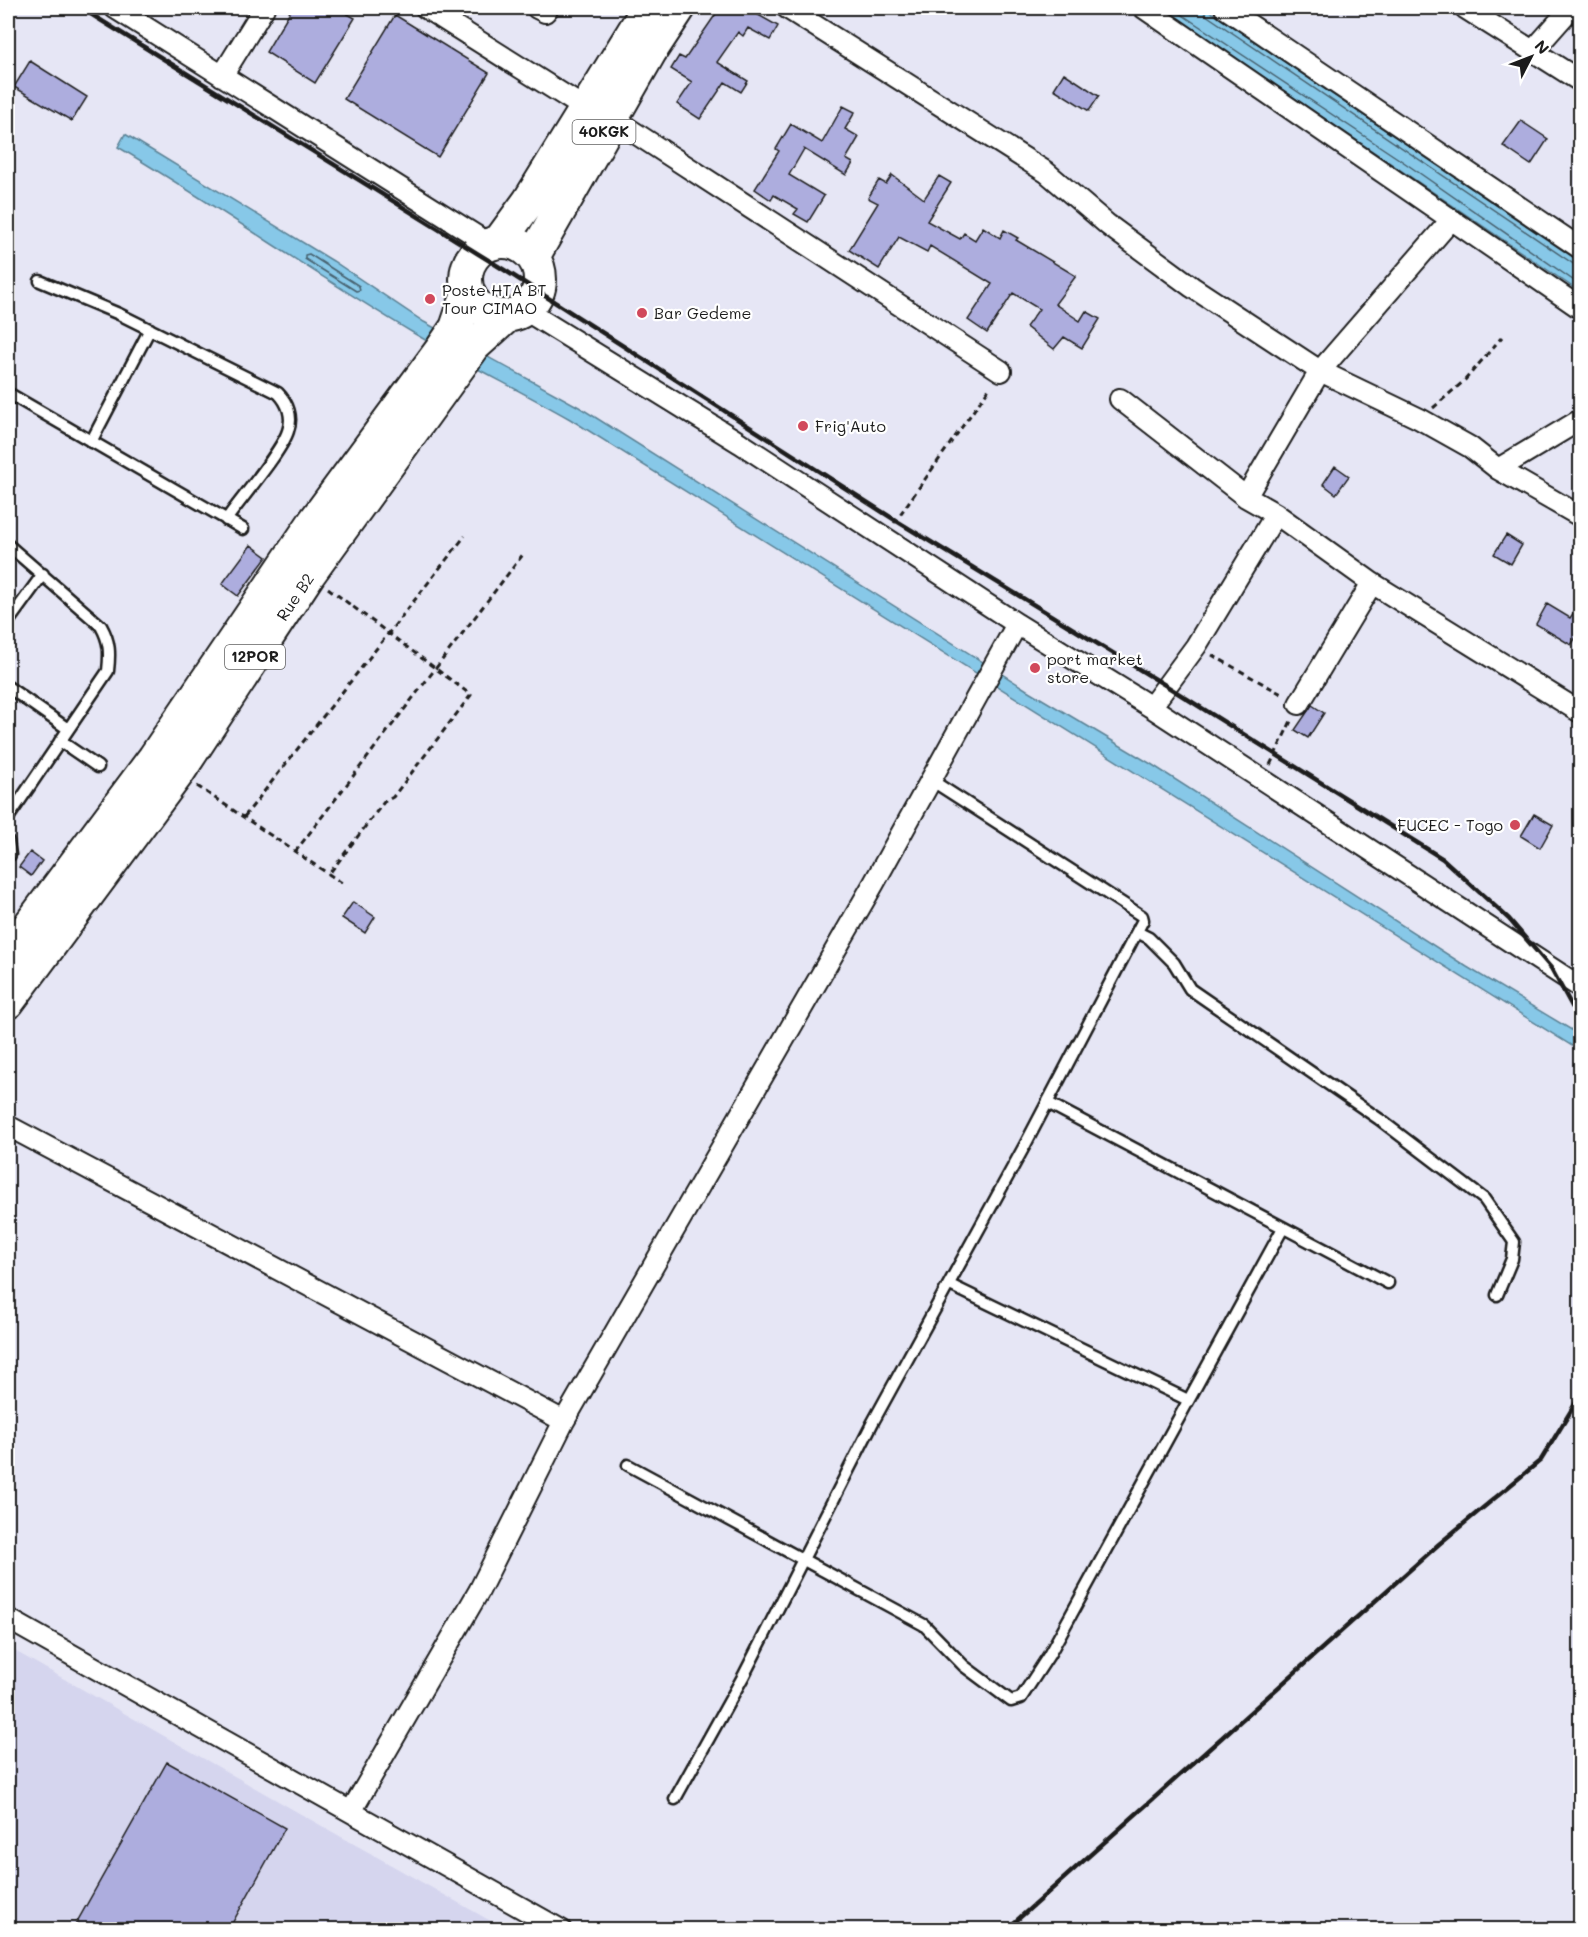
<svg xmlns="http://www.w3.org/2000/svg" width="1588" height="1937" font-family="Mali,sans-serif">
	<rect width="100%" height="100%" fill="#e6e6f5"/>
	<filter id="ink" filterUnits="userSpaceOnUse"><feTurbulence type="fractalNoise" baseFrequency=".0167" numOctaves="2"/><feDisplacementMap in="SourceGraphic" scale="12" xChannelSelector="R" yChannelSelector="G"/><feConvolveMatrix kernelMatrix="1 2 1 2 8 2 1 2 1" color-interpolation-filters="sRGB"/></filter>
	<g filter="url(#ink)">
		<!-- built -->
		<path fill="#d5d5ee" d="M8,1647L313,1821L505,1929H8Z"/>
		<!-- water -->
		<path fill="#87c8e8" stroke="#5c8396" stroke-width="1.5" d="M1162,8H1205L1580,262V292Z
			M125,134L333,261L424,322L579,407L1027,690L1151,764L1467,967L1580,1035V1051L570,419C519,390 466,364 415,334C314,274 219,207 118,147Z"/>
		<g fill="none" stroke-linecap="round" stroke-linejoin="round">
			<!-- shore -->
			<path stroke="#47616e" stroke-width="1.5" d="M1172,8L1405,163L1580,285
				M1202,8L1206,15L1575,265L1580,266
				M309,254L359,286L360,290L356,291L305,259V255Z"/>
		</g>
		<!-- building -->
		<path fill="#adadde" stroke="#1c1c1c" stroke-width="1.5" d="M292,8H337L355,18L315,83L266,52Z
			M720,8H746L778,26L770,40L748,28L743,36L738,32L717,62L748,81L741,92L725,82L700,119L677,104L692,82L671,69L679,56L685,59Z
			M395,15L489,73L438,157L344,99Z
			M30,61L87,97L72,121L14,87Z
			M1064,73L1099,96L1089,111L1054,89Z
			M843,106L855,112L845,129L859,137L846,159L853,163L846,175L804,149L789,175L824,196L808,222L794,214L798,209L774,195L771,200L755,189L779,151L776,149L791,124L822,143Z
			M1521,121L1548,139L1531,165L1503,146Z
			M892,175L924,199L939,176L951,183L927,221L960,239L964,233L975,240L983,227L1000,238L1004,230L1018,238L1016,240L1076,276L1055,304L1080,321L1086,311L1100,319L1082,348L1064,337L1054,349L1026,327L1039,309L1013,293L987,333L968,320L992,284L930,246L927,252L899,237L879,269L849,250L878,203L868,198L879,180L886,184Z
			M1335,466L1349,476L1336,494L1323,484Z
			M1506,535L1522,545L1511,564L1494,554Z
			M251,545L267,557L238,596L222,584Z
			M1581,602V630L1571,645L1536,624L1547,604L1570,618Z
			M1312,705L1324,713L1308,738L1295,730Z
			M1534,814L1553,825L1540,848L1521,836Z
			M30,852L42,861L31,876L19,867Z
			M353,902L375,917L365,933L342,918Z
			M167,1762L285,1828L229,1929H73Z"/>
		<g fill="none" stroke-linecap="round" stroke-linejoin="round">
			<defs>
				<path id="service" d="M40,281L119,314L278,393C288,403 293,417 288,431C282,451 240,500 226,520
					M8,393L243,529
					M91,442L150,329
					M8,545L101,626C110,642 110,653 108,671L8,818
					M8,622L43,574
					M8,687L68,729
					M60,741L98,767
					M8,841L10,855
					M1137,932L1149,938L1174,963L1190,989L1379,1119L1484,1199L1514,1242L1512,1259L1497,1295
					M1048,1103L1388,1283
					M950,1285L1188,1400
					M628,1465L924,1625L964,1666L1011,1701L1021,1698L1049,1655L1283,1228
					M675,1799L744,1675L873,1422L1025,1145L1143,920L1142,916L931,780"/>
				<path id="minor" d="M115,8L489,244
					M426,8L586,109
					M537,8L545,12L548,8
					M787,8L1046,172L1108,225L1192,287L1320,371L1420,419L1470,447L1498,469L1580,516
					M1144,8L1580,308
					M1225,8L1580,248
					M1465,8L1580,81
					M1532,52L1571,8
					M222,76L264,8
					M612,118L1001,371
					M525,310L740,443L1017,624L1151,707L1580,987
					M1120,399L1246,497L1276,514L1372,583L1580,712
					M1498,469L1580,420
					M1246,497L1320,371L1451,220
					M1299,704L1372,583
					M1151,707L1196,646L1276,514
					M8,1126L564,1421
					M8,1619L561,1930
					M352,1810L479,1591L564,1421L874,883L1017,624"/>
				<path id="primary" d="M466 279a37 37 0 1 1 74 0a37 37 0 1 1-74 0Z
					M499,242L529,201L648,8
					M533,257L650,52L679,8
					M8,954L154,758L314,522L441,350L456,328L468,293
					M8,1002L178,773L309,574L474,346L506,317"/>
			</defs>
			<!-- service casing -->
			<use href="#service" stroke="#1c1c1c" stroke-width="15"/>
			<!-- minor casing -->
			<use href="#minor" stroke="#1c1c1c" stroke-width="24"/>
			<!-- primary casing -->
			<use href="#primary" stroke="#1c1c1c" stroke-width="36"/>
			<!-- path -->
			<path stroke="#1c1c1c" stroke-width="3" stroke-dasharray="6 4.5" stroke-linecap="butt" d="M1433,408L1465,380L1502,337
				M894,523L991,386
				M328,588L471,695L393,797L384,802L329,874
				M1212,655L1285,696
				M1270,765L1292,719
				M197,786L345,885
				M244,817L465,536
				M295,852L524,553"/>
			<!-- service -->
			<use href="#service" stroke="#fff" stroke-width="10"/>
			<!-- minor -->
			<use href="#minor" stroke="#fff" stroke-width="20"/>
			<!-- primary -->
			<use href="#primary" stroke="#fff" stroke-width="32"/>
			<!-- rail -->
			<path stroke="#1c1c1c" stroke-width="4.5" d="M81,8L506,271L895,520L1165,685L1443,859L1509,919L1551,968L1580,1021
				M1006,1930L1439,1544L1541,1460L1580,1396"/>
		</g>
	</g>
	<!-- markers -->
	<g fill="#d1495b" stroke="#fff" stroke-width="2">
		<circle cx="430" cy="299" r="6"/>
		<circle cx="642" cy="313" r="6"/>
		<circle cx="803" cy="426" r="6"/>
		<circle cx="1035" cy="668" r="6"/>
		<circle cx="1515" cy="825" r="6"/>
	</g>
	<g text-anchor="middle" stroke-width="4.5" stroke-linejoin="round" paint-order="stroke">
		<!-- shield labels -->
		<g fill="#fff" stroke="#606060" stroke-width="1.5">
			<rect x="572.5" y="120" width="63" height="24" rx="4.5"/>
			<rect x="225" y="645" width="60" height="24" rx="4.5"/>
		</g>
		<g font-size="15" font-weight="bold" fill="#1c1c1c">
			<text x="604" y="137">40KGK</text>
			<text x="255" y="662">12POR</text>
		</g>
		<!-- poi labels -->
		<g font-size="16" fill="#1c1c1c" stroke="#fff" text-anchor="start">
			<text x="442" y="296">Poste HTA BT<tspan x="442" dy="18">Tour CIMAO</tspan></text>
			<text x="654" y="319">Bar Gedeme</text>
			<text x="815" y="432">Frig'Auto</text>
			<text x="1047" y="665">port market<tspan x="1047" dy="18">store</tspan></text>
			<text x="1503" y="831" text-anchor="end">FUCEC - Togo</text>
		</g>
		<!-- street labels -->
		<g font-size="16" fill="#1c1c1c" stroke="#fff">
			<text transform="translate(295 597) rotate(-56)" y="6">Rue B2</text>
		</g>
	</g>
	<!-- margin -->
	<rect width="1588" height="1937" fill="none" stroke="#fff" stroke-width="30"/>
	<rect x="15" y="15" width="1558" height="1907" fill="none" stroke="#1c1c1c" stroke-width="2" filter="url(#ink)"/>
	<!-- north arrow -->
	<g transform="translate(1531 57) rotate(48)" stroke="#ffffff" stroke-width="4.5" paint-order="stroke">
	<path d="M0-4.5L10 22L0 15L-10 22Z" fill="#1c1c1c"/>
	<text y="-9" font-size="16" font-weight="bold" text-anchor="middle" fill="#1c1c1c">N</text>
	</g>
</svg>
